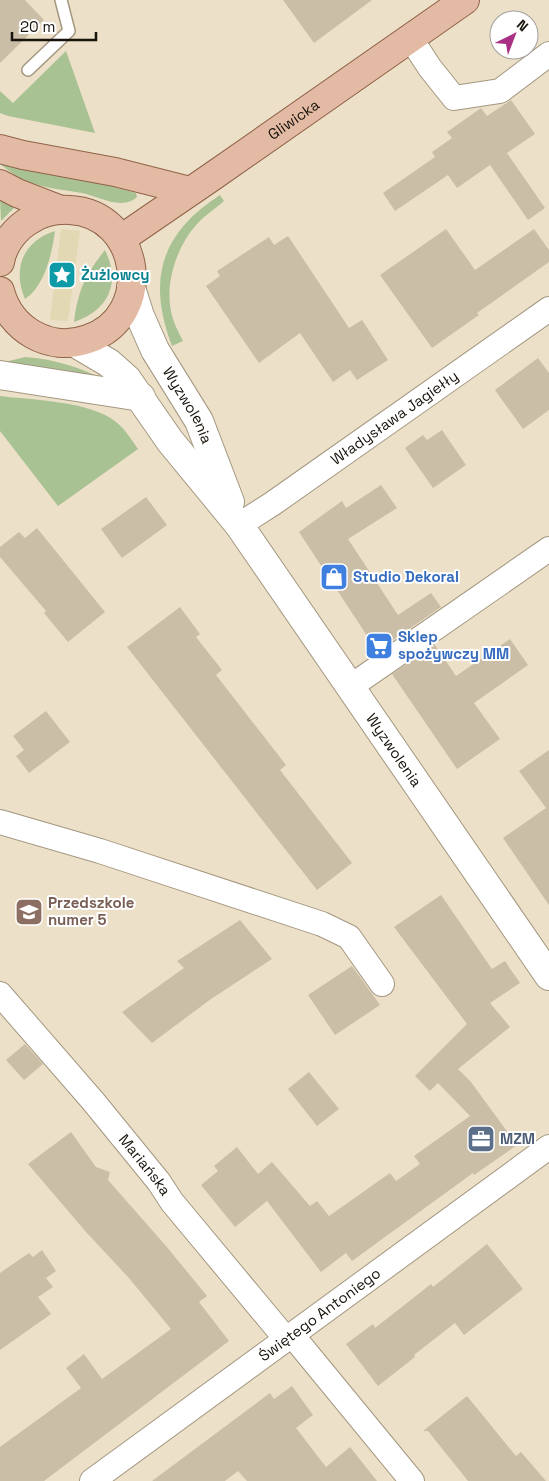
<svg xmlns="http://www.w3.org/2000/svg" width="549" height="1481" font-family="'Space Grotesk',sans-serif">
	<rect width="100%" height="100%" fill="#ede0c8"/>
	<!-- green -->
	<path fill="#a9c294" d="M66,51L95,133L8,116L0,113V91L13,103Z
		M0,164L81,178L136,193L137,197C122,211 98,196 82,193C60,189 44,189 22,179C14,175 7,169 0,164Z
		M220,195L224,201C215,209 205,215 197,224C177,246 165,282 171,311C173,322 178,331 183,341L172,346C147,280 160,234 220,195Z
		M0,198L13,206L14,208L1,221Z
		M55,231C52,253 45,286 25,299C12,269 23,241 55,231Z
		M105,250C121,283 109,310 74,322C78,291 85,275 105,250Z
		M25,357C54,359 78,367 104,379L5,362Z
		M0,396C32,400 91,401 116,422C125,429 131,439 138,449L58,506L0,431Z"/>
	<!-- sand -->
	<path fill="#e2d8b3" d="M61,229L80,231L68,321L50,320Z"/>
	<!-- building -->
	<path fill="#cbbea7" d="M0,0H25L44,20L0,63Z
		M283,0H372L314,43Z
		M511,100L535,134L507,153L545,208L528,220L490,165L457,188L448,175L395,211L383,193L435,157L432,152L452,138L447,132L481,108L487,116Z
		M446,229L475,270L534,229L549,250V262L477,313L479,315L432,348L380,275Z
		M288,236L349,328L362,320L388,360L357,380L350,370L333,382L300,333L259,363L206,286L220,276L217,271L269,237L274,245Z
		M538,358L549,373V410L523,429L495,390Z
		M442,430L466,465L433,488L405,448L423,435L427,440Z
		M381,485L397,508L348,539L398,615L431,593L441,607L377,651L299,532L342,501L346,508Z
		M146,497L167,525L122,558L101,529Z
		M37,528L105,612L68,642L44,613L46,611L0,557V547L19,532L25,538Z
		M180,607L200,634L196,637L222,670L216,675L286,765L280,770L352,863L317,890L127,647Z
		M510,639L528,665L474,703L500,739L457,769L392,674L435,645L456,676Z
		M46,711L70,742L29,773L16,756L24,750L13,736Z
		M549,750V905L503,838L546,808L519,771Z
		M441,895L492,969L505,961L520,983L490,1003L510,1027L458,1069L471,1082L517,1145L474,1175L473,1173L352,1261L346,1253L321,1272L267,1201L235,1227L201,1185L218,1171L214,1166L237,1147L258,1174L272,1162L310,1206L317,1201L329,1216L390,1173L396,1181L420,1164L414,1156L470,1116L438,1083L430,1091L415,1076L467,1024L394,927Z
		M240,920L272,959L211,999L152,1043L122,1012L184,968L177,961Z
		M352,966L380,1005L335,1035L308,995Z
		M25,1044L43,1064L24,1080L6,1060Z
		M309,1072L339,1109L317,1126L288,1089Z
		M71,1132L96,1167L110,1172L108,1180L166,1246L207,1296L199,1302L229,1341L44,1481H0V1447L81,1388L66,1368L84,1354L102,1379L171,1329L128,1277L86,1232L28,1164Z
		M487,1244L523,1289L464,1335L455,1323L414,1355L415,1357L378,1386L346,1344L373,1324L375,1328L431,1284L433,1287Z
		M42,1250L56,1271L46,1278L53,1287L38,1297L51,1314L0,1350V1273L29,1253L33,1257Z
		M292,1386L313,1415L296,1428L326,1467L350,1447L377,1481H247L238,1471L225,1481H152L270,1393L274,1399Z
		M467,1396L516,1456L521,1452L546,1481H468L428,1431H423Z"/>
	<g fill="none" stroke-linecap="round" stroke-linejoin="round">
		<defs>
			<path id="lane" d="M28,70L69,31L61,0"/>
			<g id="street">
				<path d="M411,39L430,68L454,98L500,91L549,54"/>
				<path id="s1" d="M239,525L272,504L549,309"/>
				<path d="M350,687L549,549"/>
				<path d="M0,822L100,851L322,924L349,937L382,984"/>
				<path id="s2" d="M0,994L93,1101L159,1182L172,1202L286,1339"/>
				<path d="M292,1335L412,1481"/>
				<path id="s3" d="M92,1481L549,1147"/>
			</g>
			<g id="secondary">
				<path id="s4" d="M131,288L140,316L155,350L199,421L230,502"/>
				<path id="s5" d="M75,343L109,363L127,379L170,441L239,525L549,976"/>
				<path d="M0,375L141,397"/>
			</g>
			<g id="primary">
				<path d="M0,149L23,155L115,172L190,191"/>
				<path d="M0,184L17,193L61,210"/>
				<path id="s6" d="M121,239L213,176L465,0"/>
				<path d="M0,262C3,244 15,229 30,220C42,212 55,209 70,210C141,214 156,316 88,339C49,353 10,329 0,291"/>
			</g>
		</defs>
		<!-- lane casing -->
		<use href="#lane" stroke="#a39780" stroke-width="14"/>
		<!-- street casing -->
		<use href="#street" stroke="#a39780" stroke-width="26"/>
		<!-- secondary casing -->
		<use href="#secondary" stroke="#a39780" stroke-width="30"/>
		<!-- primary casing -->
		<use href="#primary" stroke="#906348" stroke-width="30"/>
		<!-- lane -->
		<use href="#lane" stroke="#fff" stroke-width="11"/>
		<!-- street -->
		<use href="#street" stroke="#fff" stroke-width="24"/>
		<!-- secondary -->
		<use href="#secondary" stroke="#fff" stroke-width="28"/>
		<!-- primary -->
		<use href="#primary" stroke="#e3bba5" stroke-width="28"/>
	</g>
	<!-- icons -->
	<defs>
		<symbol id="sight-square" viewBox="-11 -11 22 22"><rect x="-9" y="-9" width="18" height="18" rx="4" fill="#0f9aa8" stroke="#fff"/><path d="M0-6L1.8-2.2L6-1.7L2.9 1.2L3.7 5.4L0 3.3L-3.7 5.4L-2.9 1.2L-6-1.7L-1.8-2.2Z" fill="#fff"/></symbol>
		<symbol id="shop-square" viewBox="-11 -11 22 22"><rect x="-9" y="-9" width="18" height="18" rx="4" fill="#3f7fe0" stroke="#fff"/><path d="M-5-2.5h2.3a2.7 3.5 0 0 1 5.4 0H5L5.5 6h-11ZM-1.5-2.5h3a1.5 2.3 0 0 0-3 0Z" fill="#fff"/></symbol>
		<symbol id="supermarket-square" viewBox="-11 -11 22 22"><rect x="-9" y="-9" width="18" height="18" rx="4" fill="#3f7fe0" stroke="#fff"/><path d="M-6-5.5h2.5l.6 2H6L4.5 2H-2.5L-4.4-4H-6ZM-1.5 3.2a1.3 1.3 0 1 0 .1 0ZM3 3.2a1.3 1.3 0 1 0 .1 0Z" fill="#fff"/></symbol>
		<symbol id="school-square" viewBox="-11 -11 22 22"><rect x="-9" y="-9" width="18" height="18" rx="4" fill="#8d6e63" stroke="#fff"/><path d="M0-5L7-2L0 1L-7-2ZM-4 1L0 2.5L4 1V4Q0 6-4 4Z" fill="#fff"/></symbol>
		<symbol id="office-square" viewBox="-11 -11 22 22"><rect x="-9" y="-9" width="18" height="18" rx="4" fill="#5c6f8a" stroke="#fff"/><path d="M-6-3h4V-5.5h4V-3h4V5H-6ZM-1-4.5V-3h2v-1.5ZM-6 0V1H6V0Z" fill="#fff"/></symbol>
	</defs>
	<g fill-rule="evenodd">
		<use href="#sight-square" x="46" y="259" width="32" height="32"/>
		<use href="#shop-square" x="318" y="561" width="32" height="32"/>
		<use href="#supermarket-square" x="363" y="630" width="32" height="32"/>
		<use href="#school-square" x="13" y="896" width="32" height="32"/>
		<use href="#office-square" x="465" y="1123" width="32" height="32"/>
	</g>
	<g text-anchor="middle" stroke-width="4" stroke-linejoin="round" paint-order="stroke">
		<!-- street labels -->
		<g font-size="15" fill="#17120a" stroke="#fff">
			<text dy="5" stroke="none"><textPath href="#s6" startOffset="210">Gliwicka</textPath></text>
			<text dy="5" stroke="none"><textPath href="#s4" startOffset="131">Wyzwolenia</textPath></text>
			<text dy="5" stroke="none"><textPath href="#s1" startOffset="189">Władysława Jagiełły</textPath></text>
			<text dy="5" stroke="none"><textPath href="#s5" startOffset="521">Wyzwolenia</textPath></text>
			<text dy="5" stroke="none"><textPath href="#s2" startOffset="224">Mariańska</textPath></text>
			<text dy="5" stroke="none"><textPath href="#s3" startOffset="282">Świętego Antoniego</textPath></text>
		</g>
		<!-- culture labels -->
		<g font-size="15" font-weight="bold" fill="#0d838f" stroke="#fff" text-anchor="start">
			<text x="81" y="280">Żużlowcy</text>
		</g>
		<!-- shop labels -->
		<g font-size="15" font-weight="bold" fill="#366cbe" stroke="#fff" text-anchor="start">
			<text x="353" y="582">Studio Dekoral</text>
			<text x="398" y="642">Sklep<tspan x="398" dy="17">spożywczy MM</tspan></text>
		</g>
		<!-- education labels -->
		<g font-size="15" font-weight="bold" fill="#785e54" stroke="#fff" text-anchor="start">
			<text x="48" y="908">Przedszkole<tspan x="48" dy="17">numer 5</tspan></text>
		</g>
		<!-- service labels -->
		<g font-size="15" font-weight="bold" fill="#4e5e75" stroke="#fff" text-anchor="start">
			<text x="500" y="1144">MZM</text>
		</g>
	</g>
	<!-- north arrow -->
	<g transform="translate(514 35) rotate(42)"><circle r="24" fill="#ffffff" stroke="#a2a09d"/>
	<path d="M0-4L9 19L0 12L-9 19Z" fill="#a82f84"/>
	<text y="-8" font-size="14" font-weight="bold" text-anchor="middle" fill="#17120a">N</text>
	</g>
	<!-- scale -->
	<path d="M12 32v8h84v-8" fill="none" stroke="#17120a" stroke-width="2.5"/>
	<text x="20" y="32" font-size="15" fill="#17120a" stroke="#ffffff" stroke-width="4" paint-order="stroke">20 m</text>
</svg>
